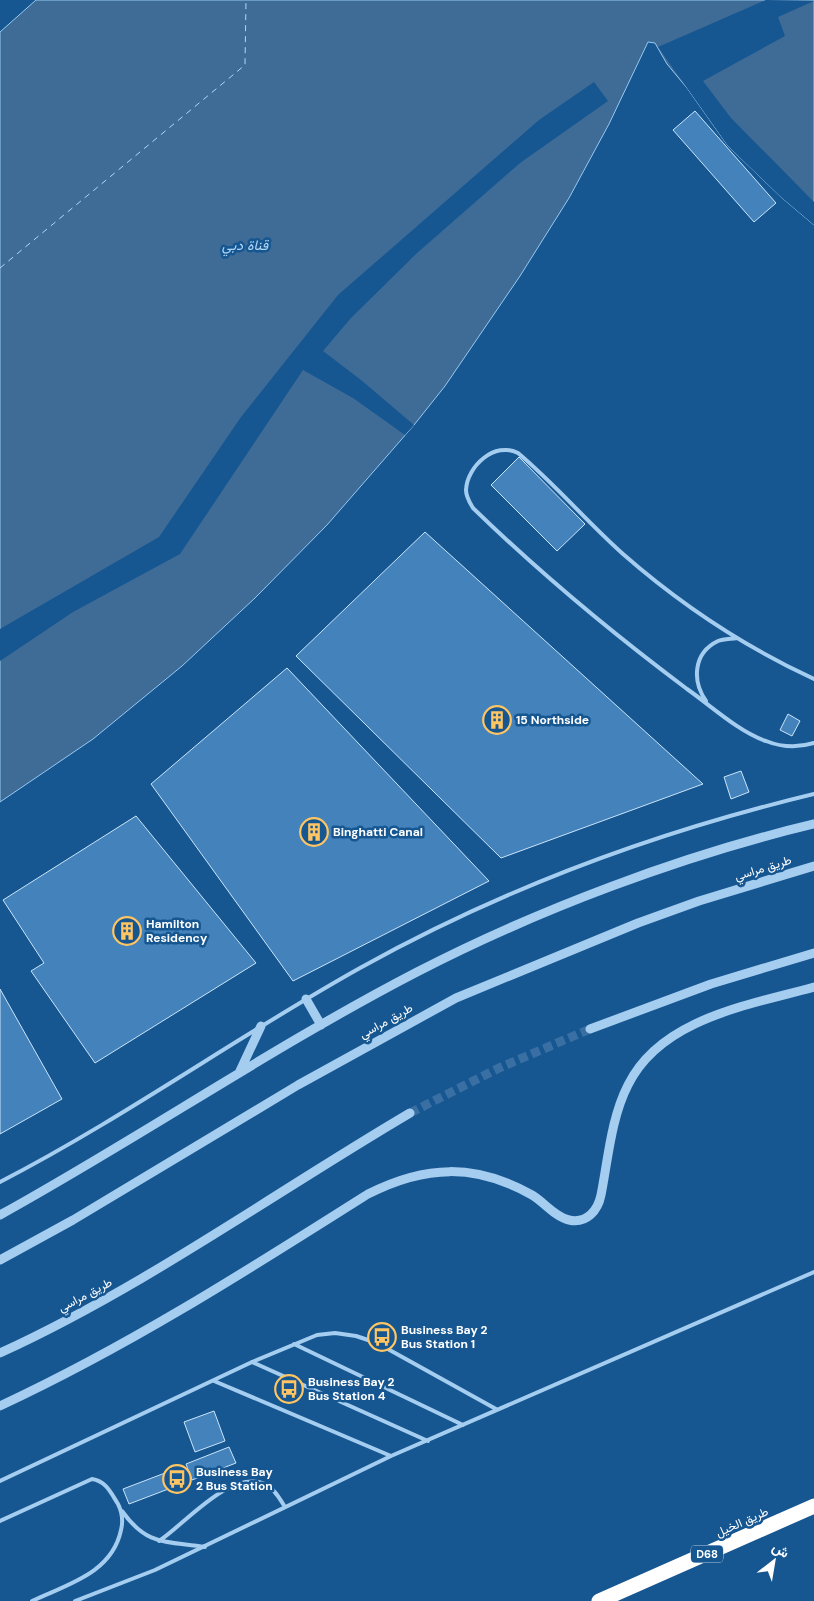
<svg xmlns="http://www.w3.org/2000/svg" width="814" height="1601" font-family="'DM Sans',Vazirmatn,sans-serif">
	<rect width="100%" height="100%" fill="#165691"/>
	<!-- water -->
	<path fill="#3f6c97" stroke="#96c9f3" d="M36,0H814V225L781,197L728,146L687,88L667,64L655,43L648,42L609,124L569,198L520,276L445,386L414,425L327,525L255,598L182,666L93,739L0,802V32Z"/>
	<!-- pier -->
	<path fill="#165691" d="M766,0L814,1L778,17L785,36L703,81L731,118L814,202V225L781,197L728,146L658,47Z
		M594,82L608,101L520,163L417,253L351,318L323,351L361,380L414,425L405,435L353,398L303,370L180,554L73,612L0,661V629L159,537L241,417L338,295L539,120Z"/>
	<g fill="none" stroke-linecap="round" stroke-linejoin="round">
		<!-- ferry -->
		<path stroke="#b0d6f7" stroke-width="1" stroke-dasharray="6 5" stroke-linecap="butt" d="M0,268L245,65L246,0"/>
	</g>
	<!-- building -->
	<path fill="#4382ba" stroke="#cae5fb" d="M695,111L776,203L754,222L673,130Z
		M519,457L585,524L557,551L491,485Z
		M425,532L703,784L501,858L296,656Z
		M287,668L489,881L293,981L151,784Z
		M788,714L800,721L792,736L780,730Z
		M741,771L749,792L731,799L724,777Z
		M136,816L256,963L95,1063L31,971L44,963L3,900Z
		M0,989L62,1099L0,1134Z
		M214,1411L225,1441L195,1452L184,1422Z
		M229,1447L236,1463L192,1480L186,1464Z
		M165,1473L171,1488L129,1504L123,1489Z"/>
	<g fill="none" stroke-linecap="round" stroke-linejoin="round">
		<!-- tertiary-tunnel -->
		<path stroke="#396fa2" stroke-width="9" stroke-dasharray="9 4.5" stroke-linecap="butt" d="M410,1113L499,1068L590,1029"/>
		<!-- service -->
		<path stroke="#a4cdf0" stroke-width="4" d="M814,679C745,647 680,604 623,554C587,522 555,484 518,453C495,441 467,466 466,490C466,497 470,503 473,508C540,573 612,633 687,689C710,705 739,732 766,741C781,747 798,748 814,743
			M706,701C692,681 693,653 718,641C723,639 731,639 737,638
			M0,1182C124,1118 238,1036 360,968C502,889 656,832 814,794
			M294,1344L463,1425
			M252,1362L428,1441
			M214,1381L391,1456
			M0,1481L252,1362L317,1335L335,1333L356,1336L377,1343L496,1409
			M122,1511C147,1546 165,1541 205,1547
			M0,1521L92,1479C106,1481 111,1493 118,1504C122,1512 123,1522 121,1530C112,1573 68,1584 32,1601
			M159,1541C185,1524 230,1469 265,1484C274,1488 280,1499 285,1507
			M75,1601L155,1570L391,1456L814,1272"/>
		<!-- tertiary -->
		<path stroke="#a4cdf0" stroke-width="9" d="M306,999L321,1025
			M590,1029L711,984L814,953
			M240,1071L261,1026
			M0,1215C141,1137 274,1046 417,972C537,910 683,855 814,824
			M0,1260L73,1220L298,1085L456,998L638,923L699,901L814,866
			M0,1353C144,1287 274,1193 410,1113
			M0,1406C129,1346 248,1270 368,1194C425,1165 475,1163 532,1195C544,1202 555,1217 569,1220C587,1224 598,1210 601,1195C608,1160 611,1118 628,1085C661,1018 750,1005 814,987"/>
		<!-- motorway -->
		<path stroke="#fff" stroke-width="15" d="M599,1601L814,1506"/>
	</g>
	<!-- icons -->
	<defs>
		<symbol id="building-ring" viewBox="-11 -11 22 22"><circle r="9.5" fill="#165691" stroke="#ffc563" stroke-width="1.5"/><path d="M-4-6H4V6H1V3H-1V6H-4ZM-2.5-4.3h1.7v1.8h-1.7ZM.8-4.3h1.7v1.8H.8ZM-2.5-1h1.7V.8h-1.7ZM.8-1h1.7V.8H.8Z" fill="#ffc563"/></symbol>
		<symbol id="bus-ring" viewBox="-11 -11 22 22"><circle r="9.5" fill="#165691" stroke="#ffc563" stroke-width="1.5"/><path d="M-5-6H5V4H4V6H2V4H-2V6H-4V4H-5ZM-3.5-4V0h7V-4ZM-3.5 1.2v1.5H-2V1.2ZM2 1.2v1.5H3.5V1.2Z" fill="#ffc563"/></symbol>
	</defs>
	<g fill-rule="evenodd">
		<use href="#building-ring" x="481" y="704" width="32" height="32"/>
		<use href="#building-ring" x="298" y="816" width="32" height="32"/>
		<use href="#building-ring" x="111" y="915" width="32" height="32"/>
		<use href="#bus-ring" x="366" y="1321" width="32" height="32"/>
		<use href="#bus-ring" x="273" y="1373" width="32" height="32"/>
		<use href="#bus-ring" x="161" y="1463" width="32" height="32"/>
	</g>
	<g text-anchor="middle" stroke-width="5" stroke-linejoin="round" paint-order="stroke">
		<!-- shield labels -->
		<rect fill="#165691" stroke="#b9ccde" stroke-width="1" x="691" y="1545.5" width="32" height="17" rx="4"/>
		<g font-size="11" font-weight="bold" fill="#fff">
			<text x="707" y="1558">D68</text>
		</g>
		<!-- poi labels -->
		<g font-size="12" font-weight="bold" fill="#fff" stroke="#165691" text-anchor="start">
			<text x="516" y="724">15 Northside</text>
			<text x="333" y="836">Binghatti Canal</text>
			<text x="146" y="928">Hamilton<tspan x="146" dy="14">Residency</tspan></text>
			<text x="401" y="1334">Business Bay 2<tspan x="401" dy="14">Bus Station 1</tspan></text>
			<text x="308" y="1386">Business Bay 2<tspan x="308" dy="14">Bus Station 4</tspan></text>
			<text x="196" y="1476">Business Bay<tspan x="196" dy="14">2 Bus Station</tspan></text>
		</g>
		<!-- street labels -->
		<g font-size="12" fill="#fff" stroke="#165691">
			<text transform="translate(763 868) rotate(-17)" y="4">طريق مراسي</text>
			<text transform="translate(386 1021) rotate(-29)" y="4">طريق مراسي</text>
			<text transform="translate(85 1295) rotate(-28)" y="4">طريق مراسي</text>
			<text transform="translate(742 1522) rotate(-24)" y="4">طريق الخيل</text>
		</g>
		<!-- water labels -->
		<g font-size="14" font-style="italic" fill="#b0d6f7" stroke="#165691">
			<text x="245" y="250">قناة دبي</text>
		</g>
	</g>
	<!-- north arrow -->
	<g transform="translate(774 1561) rotate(31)" stroke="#165691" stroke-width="4" paint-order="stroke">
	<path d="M0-4L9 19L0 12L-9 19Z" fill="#ffffff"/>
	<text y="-8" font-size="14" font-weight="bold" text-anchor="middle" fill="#ffffff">ش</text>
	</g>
</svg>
